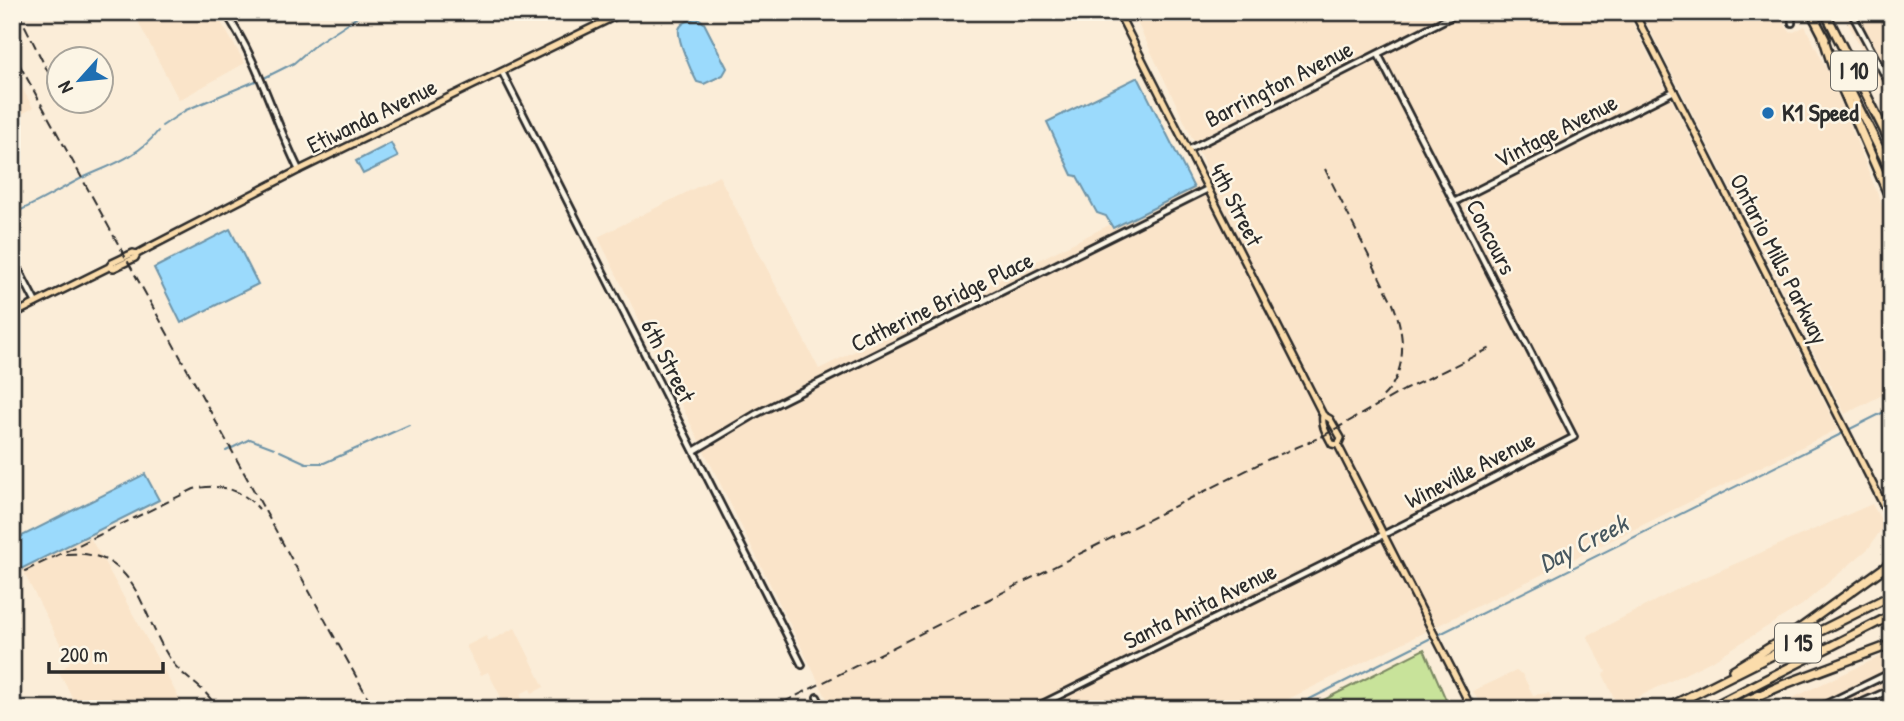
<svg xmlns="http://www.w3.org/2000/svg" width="1904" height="721" font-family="'Patrick Hand',sans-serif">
	<rect width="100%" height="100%" fill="#fbedd8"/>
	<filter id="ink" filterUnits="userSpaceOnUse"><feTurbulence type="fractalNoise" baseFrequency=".0143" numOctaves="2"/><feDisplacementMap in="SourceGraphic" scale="14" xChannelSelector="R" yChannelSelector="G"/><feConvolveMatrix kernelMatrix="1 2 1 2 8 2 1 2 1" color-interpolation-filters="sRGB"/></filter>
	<g filter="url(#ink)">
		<!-- built -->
		<path fill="#fae4c9" d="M133,12H215L245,63L179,100Z
			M1132,12H1627L1838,429L1268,709H832L598,237L719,176L819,369L1210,175Z
			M1641,12H1786L1784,23L1789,31L1794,32L1805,26L1832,80L1892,230V390L1845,414Z
			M1842,12H1892V108Z
			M12,69L33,108L12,119Z
			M1872,504L1884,525L1869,548L1802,605L1715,659L1618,707L1603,674L1606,672L1587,636L1680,588Z
			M89,536L106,565L185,709H78L59,672L70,663L22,569Z
			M515,628L544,687L532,693L530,689L520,694L524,703L513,709H507L488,672L481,675L466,646L486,636L489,641Z
			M1892,651V709H1769Z
			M1516,671L1522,674L1533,695L1549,693L1557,709H1488L1480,704L1473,691Z"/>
		<!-- green -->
		<path fill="#c8e39a" stroke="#7a8762" stroke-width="2" d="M1424,649L1450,709H1306Z"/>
		<!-- water -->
		<path fill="#9bdafc" stroke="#6e94a8" stroke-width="2" d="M697,17L704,23L727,68L723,75L704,84L697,82C691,71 677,40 679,29C681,22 692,19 697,17Z
			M1138,77L1194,188L1113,228L1106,216L1097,213L1077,176L1072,175L1047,122Z
			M391,143L398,157L363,174L356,161Z
			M230,229L258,284L181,323L154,268Z
			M145,474L159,500L21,569L12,552V541Z"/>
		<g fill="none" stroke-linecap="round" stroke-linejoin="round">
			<!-- stream -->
			<path stroke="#6e94a8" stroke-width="2" d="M264,78L294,63L317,43L365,12
				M162,126L186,110L258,80
				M12,214C36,204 57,191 80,179C108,166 139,157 158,131
				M1848,430L1892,408
				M226,451L250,439L274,448
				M280,451L306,463H324L409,425
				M1438,635L1843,433
				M1290,709L1433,637"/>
			<defs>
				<path id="minor" d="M225,12C259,61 273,118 299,170
					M1791,12L1792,23
					M1851,12L1892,89
					M502,72L802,665
					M1188,150L1460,12
					M1454,202L1674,91
					M12,257L36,303
					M694,451L756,414L1208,189
					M817,697L823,709
					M1032,709L1383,535L1574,437L1378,54
					M1816,709L1892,672
					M1847,709L1892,689"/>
				<path id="major" d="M1118,12L1323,415L1330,419L1341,438L1338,445
					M1634,12L1892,522
					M109,267L114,268L135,258L137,254L150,247L299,170L624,12
					M12,315L109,267L112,263L133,253L137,254
					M1323,415C1321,426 1327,434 1332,444L1338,445L1472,709"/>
				<path id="highway" d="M1811,12L1825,39
					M1825,12L1892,146
					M1823,36L1832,65L1892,203
					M1833,56L1892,174
					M1733,670L1795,632L1892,562
					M1665,709L1892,595
					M1708,709L1892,615
					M1728,709L1785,684L1892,644"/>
			</defs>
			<!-- minor casing -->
			<use href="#minor" stroke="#2b2b2b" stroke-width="10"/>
			<!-- major casing -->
			<use href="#major" stroke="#2b2b2b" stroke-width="10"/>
			<!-- highway casing -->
			<use href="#highway" stroke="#2b2b2b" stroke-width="12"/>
			<!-- minor -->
			<use href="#minor" stroke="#fcf5e5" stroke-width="4.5"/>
			<!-- major -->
			<use href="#major" stroke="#fbdcab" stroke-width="5"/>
			<!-- highway -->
			<use href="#highway" stroke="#fbdcab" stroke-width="7"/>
			<!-- rail -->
			<path stroke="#2b2b2b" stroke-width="2" stroke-dasharray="10 5" stroke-linecap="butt" d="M18,12L60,96
				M12,51L374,709
				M1325,169L1393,304C1406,336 1408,376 1379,400
				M66,554C141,548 139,617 173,663C187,681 207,688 217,709
				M25,571L194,489C219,483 242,489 259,509
				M770,709L1269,459L1323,436L1404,390L1493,347"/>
		</g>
	</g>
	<!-- markers -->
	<circle fill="#1f6fb2" stroke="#fcf5e5" stroke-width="2.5" cx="1768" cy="113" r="7"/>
	<g text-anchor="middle" stroke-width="5" stroke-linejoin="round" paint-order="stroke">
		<!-- shield labels -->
		<g fill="#fcf5e5" stroke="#6a6863" stroke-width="2">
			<rect x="1831" y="51.5" width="46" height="39" rx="5"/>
			<rect x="1775" y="623.5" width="46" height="39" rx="5"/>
		</g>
		<g font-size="23" font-weight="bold" fill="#2b2b2b">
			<text x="1854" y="79">I 10</text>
			<text x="1798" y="651">I 15</text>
		</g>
		<!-- street labels -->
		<g font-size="24" fill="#2b2b2b" stroke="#fcf5e5">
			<text transform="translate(1279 84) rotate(-27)" y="8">Barrington Avenue</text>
			<text transform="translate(372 116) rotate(-26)" y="8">Etiwanda Avenue</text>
			<text transform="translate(1556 131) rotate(-27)" y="8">Vintage Avenue</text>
			<text transform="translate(1236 205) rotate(63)" y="8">4th Street</text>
			<text transform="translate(1491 237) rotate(63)" y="8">Concours</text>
			<text transform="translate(1779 259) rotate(63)" y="8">Ontario Mills Parkway</text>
			<text transform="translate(942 302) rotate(-26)" y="8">Catherine Bridge Place</text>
			<text transform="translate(668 361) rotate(63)" y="8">6th Street</text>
			<text transform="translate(1470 470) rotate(-27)" y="8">Wineville Avenue</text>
			<text transform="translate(1200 606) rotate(-26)" y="8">Santa Anita Avenue</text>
		</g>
		<!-- poi labels -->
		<g font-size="24" font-weight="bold" fill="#2b2b2b" stroke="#fcf5e5" text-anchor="start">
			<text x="1782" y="121">K1 Speed</text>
		</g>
		<!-- water labels -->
		<g font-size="26" font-style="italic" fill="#47575f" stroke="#fcf5e5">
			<text transform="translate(1583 543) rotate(-27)" y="9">Day Creek</text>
		</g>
	</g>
	<!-- margin -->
	<rect width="1904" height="721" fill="none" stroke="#fcf5e5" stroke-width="42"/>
	<rect x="21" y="21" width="1862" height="679" fill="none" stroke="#2b2b2b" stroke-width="2.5" filter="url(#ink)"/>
	<!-- north arrow -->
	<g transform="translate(80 80) rotate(243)"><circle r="33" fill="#fcf5e5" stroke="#a8a49b" stroke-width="2"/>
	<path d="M0-5L12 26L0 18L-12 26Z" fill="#1f6fb2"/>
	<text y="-10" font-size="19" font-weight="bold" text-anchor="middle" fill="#2b2b2b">N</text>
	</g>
	<!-- scale -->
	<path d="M49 662v10h114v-10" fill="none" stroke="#2b2b2b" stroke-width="3.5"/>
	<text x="60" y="662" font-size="21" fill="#2b2b2b" stroke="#fcf5e5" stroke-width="5" paint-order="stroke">200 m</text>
</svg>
